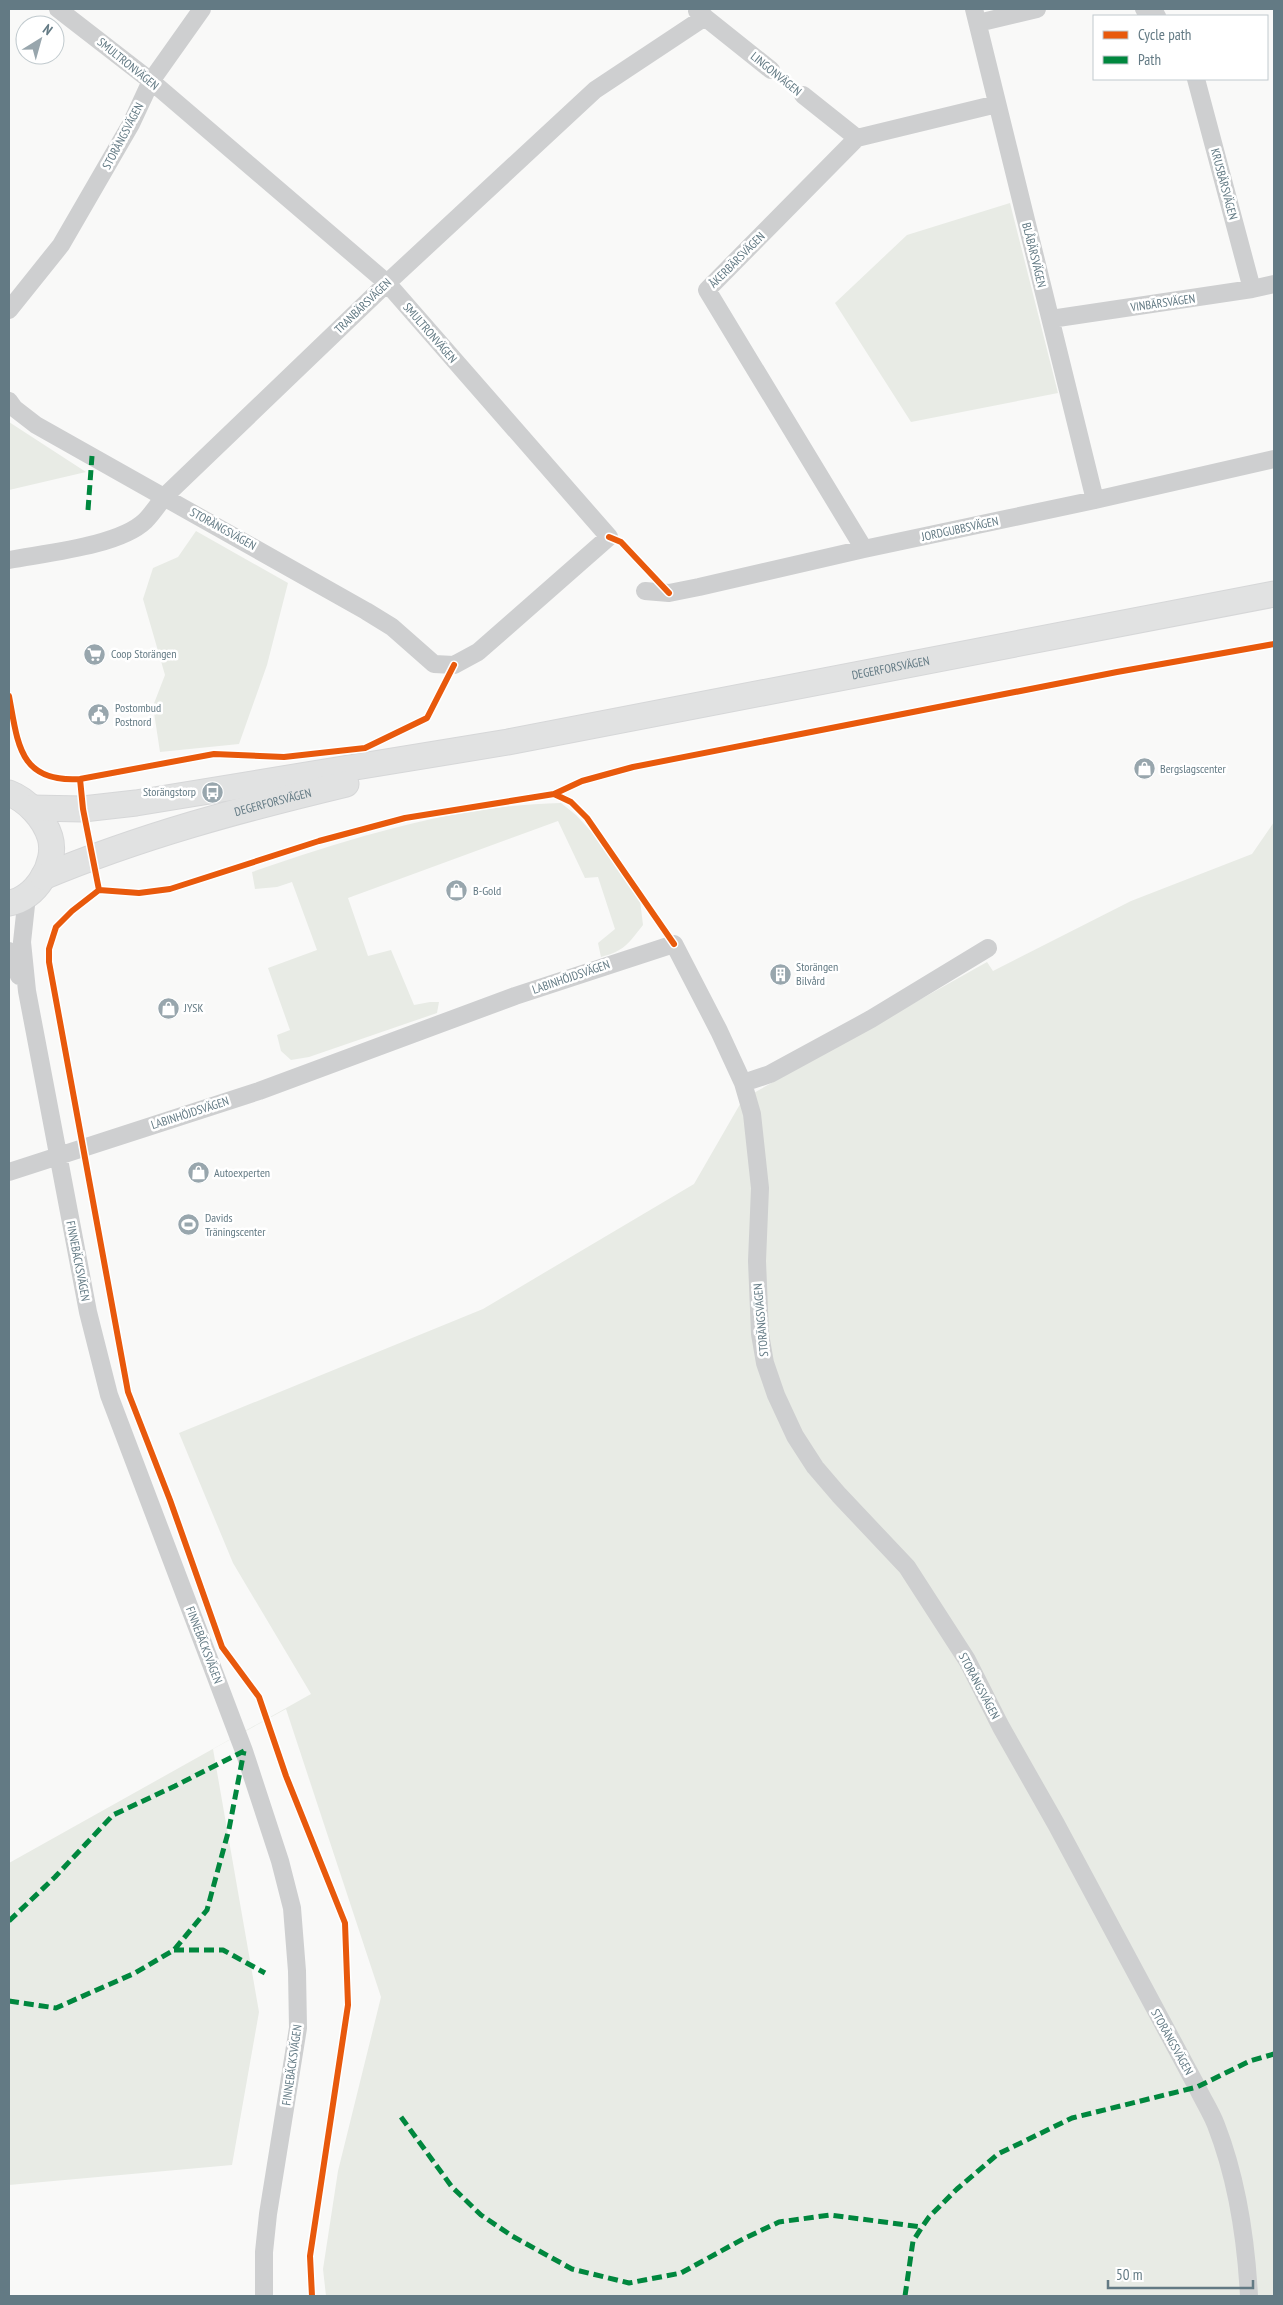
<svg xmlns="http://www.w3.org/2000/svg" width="1283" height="2305" font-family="'PT Sans Narrow',sans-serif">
	<rect width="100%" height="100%" fill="#f9f9f8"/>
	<!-- green -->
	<path fill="#e8ebe5" d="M1010,203L1058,393L911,422L835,303L907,235Z
		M9,422L86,472L9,490Z
		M196,531L288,583L267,665L239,744L160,752L153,706L165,675L143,599L153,568L178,557Z
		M561,803L576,815L599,840L640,900L643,925C628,944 624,951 601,957L598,943L615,929L598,877L585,878L558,821L348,898L368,956L391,950L414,1005L430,1002H439L437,1013L309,1057L291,1060L281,1051L277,1035L290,1030L268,968L317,950L292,882L277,887L255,889L252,872C351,838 455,805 561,803Z
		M1274,822V2296H326L323,2269L338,2171L381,1997L286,1709L213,1749L259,2012L232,2165L9,2185V1863L311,1694L233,1563L179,1433L483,1309L694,1184L743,1099L987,962L993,971L1131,901L1252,854Z"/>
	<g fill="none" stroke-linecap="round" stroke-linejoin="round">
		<defs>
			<g id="secondary">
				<path d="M9,793C27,800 44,818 50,837C58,863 35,900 9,903"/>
				<path id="s1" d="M32,808L83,809L136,803L508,742L1274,594"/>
				<path id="s2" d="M43,877C141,836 242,809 346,784"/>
			</g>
		</defs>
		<!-- secondary casing -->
		<use href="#secondary" stroke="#d6d7d8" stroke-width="27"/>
		<!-- street -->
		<path stroke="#cecfd0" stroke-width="18" d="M974,9L1095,500
			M1144,9L1157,16
			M697,11L771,70
			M978,23L1037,9
			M1196,79L1252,289
			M803,95L857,138
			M9,310L61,245L131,124L151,81L202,9
			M1051,319L1252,289L1274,284
			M9,401L14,408L36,425L366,611L392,627L434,664L454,665L478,652L609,537L387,283L151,81L58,9
			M864,549L707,290L857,138L997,104
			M9,560C45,553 119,546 145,521C152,514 158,505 164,497L387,283L595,90L705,17
			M645,591L669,593L699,587L864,549L1095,500L1274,459
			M27,896L22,942L27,991L88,1312L109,1395L244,1751L280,1861L292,1908L297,1971L298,2028L268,2214L264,2252V2296
			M9,951L19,976
			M743,1083L770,1074L871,1019L988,948
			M9,1172L259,1091L515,996L674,944L719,1031L743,1083L752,1114L760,1188L757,1261L760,1334L765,1363L776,1395L795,1436L815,1467L839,1495L907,1567L967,1660L1001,1727L1056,1824L1197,2087C1203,2100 1211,2112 1216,2125C1237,2179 1246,2239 1249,2296"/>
		<!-- secondary -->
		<use href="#secondary" stroke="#e1e2e2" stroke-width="25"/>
		<!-- quiet -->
		<path stroke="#00873e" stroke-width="5" stroke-dasharray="10 5" stroke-linecap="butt" d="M88,510L92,456
			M9,1921L55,1877L113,1815L175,1786L244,1751
			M174,1950H223L265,1973
			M9,2001L56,2008L135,1973L174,1950L207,1910L229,1829L244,1751
			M401,2117L452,2187L481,2215L512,2236L572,2269L629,2283L681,2273L743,2239L779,2222L830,2215L922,2227
			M905,2296L913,2241L922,2227L929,2217L957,2189L998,2154L1072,2118L1197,2087L1250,2061L1274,2054"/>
		<defs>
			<path id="cycleway" d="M609,537L621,542L669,593
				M9,696C18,744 19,783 80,779L214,754L284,757L365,748L427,718L454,665
				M80,779L83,809L99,890
				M554,794L571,802L587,818L674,944
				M312,2296L310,2256L348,2005L345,1923L286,1776L259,1697L222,1647L170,1500L128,1392L49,962V949L56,927L72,911L99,890L139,893L170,889L319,841L405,818L554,794L582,781L633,767L1117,672L1274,644"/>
		</defs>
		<!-- cycleway casing -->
		<use href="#cycleway" stroke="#fff" stroke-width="9"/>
		<!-- cycleway -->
		<use href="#cycleway" stroke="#e8590c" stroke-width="6"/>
	</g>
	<!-- icons -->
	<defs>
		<symbol id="supermarket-disc" viewBox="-11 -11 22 22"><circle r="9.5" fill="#98a6ad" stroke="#fff"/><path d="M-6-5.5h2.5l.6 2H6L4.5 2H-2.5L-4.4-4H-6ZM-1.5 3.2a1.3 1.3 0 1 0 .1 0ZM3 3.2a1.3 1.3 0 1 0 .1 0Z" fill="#fff"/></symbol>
		<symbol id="civic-disc" viewBox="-11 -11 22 22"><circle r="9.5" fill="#98a6ad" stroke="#fff"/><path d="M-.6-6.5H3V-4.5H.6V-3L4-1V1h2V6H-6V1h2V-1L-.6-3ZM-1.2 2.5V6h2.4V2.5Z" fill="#fff"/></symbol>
		<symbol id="shop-disc" viewBox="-11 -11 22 22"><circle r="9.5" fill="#98a6ad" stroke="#fff"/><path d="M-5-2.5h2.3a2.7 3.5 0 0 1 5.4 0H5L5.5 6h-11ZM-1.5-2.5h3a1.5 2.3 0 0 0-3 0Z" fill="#fff"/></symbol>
		<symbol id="bus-disc" viewBox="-11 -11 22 22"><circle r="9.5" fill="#98a6ad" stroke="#fff"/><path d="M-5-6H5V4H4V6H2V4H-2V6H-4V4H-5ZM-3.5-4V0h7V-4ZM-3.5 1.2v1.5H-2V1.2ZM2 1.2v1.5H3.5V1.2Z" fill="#fff"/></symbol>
		<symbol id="building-disc" viewBox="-11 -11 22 22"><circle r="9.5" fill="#98a6ad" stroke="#fff"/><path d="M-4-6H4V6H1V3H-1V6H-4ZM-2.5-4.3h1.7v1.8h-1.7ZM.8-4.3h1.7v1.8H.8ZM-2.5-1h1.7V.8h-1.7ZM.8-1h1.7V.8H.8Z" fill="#fff"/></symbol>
		<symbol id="stadium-disc" viewBox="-11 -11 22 22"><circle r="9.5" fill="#98a6ad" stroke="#fff"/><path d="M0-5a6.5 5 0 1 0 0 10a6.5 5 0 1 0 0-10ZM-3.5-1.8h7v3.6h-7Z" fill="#fff"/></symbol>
	</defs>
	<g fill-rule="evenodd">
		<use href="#supermarket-disc" x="82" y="642" width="25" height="25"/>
		<use href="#civic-disc" x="86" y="702" width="25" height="25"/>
		<use href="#shop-disc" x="1132" y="756" width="25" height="25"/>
		<use href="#bus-disc" x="200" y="780" width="25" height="25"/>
		<use href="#shop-disc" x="444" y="878" width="25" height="25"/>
		<use href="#building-disc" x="768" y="962" width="25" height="25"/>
		<use href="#shop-disc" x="156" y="996" width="25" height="25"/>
		<use href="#shop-disc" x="186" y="1160" width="25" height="25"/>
		<use href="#stadium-disc" x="176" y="1212" width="25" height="25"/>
	</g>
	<g text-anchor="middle" stroke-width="5" stroke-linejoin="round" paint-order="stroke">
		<!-- street labels -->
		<g font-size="12" fill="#637a84" stroke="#fff">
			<text transform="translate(128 64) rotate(39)" y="4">SMULTRONVÄGEN</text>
			<text transform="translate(776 74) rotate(39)" y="4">LINGONVÄGEN</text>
			<text transform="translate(123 136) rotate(-62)" y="4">STORÄNGSVÄGEN</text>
			<text transform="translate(1224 184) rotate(75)" y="4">KRUSBÄRSVÄGEN</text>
			<text transform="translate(1034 255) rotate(76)" y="4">BLÅBÄRSVÄGEN</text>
			<text transform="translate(737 260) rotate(-45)" y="4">ÅKERBÄRSVÄGEN</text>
			<text transform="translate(1163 303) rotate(-8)" y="4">VINBÄRSVÄGEN</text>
			<text transform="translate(363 306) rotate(-44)" y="4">TRANBÄRSVÄGEN</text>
			<text transform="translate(430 333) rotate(49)" y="4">SMULTRONVÄGEN</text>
			<text transform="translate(223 529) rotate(29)" y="4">STORÄNGSVÄGEN</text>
			<text transform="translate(960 529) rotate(-12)" y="4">JORDGUBBSVÄGEN</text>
			<text dy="4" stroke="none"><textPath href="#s1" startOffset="871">DEGERFORSVÄGEN</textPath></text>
			<text dy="4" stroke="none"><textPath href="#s2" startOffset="242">DEGERFORSVÄGEN</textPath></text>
			<text transform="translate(571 977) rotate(-19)" y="4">LABINHÖJDSVÄGEN</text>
			<text transform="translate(190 1113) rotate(-18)" y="4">LABINHÖJDSVÄGEN</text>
			<text transform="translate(78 1261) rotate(79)" y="4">FINNEBÄCKSVÄGEN</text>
			<text transform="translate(761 1320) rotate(-95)" y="4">STORÄNGSVÄGEN</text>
			<text transform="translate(204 1645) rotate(69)" y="4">FINNEBÄCKSVÄGEN</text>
			<text transform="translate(979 1686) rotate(62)" y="4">STORÄNGSVÄGEN</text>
			<text transform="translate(1172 2042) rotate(61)" y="4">STORÄNGSVÄGEN</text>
			<text transform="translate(292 2065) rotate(-82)" y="4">FINNEBÄCKSVÄGEN</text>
		</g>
		<!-- poi labels -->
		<g font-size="12" fill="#637a84" stroke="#fff" text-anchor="start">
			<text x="111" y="658">Coop Storängen</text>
			<text x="115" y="712">Postombud<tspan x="115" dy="14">Postnord</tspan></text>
			<text x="1160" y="773">Bergslagscenter</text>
			<text x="196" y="796" text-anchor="end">Storängstorp</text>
			<text x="473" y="895">B-Gold</text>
			<text x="796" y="971">Storängen<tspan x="796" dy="14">Bilvård</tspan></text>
			<text x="184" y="1012">JYSK</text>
			<text x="214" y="1177">Autoexperten</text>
			<text x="205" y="1222">Davids<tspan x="205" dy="14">Träningscenter</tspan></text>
		</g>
	</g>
	<!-- border -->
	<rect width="1283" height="2305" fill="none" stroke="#637a84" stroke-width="20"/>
	<!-- legend -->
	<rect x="1093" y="15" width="175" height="65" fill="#ffffff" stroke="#c1cace"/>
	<rect x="1103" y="31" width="25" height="8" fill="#e8590c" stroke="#c1cace"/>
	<text x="1138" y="40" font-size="15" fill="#637a84">Cycle path</text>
	<rect x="1103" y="56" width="25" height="8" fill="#00873e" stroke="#c1cace"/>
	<text x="1138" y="65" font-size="15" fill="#637a84">Path</text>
	<!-- north arrow -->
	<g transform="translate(40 40) rotate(37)"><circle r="24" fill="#ffffff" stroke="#c1cace"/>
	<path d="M0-4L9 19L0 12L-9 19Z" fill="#98a6ad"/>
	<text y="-8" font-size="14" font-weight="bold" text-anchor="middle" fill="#637a84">N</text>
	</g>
	<!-- scale -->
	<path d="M1108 2280v8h145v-8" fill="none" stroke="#637a84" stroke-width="2.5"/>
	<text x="1116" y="2280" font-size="15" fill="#637a84" stroke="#ffffff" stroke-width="4" paint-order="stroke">50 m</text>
</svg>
